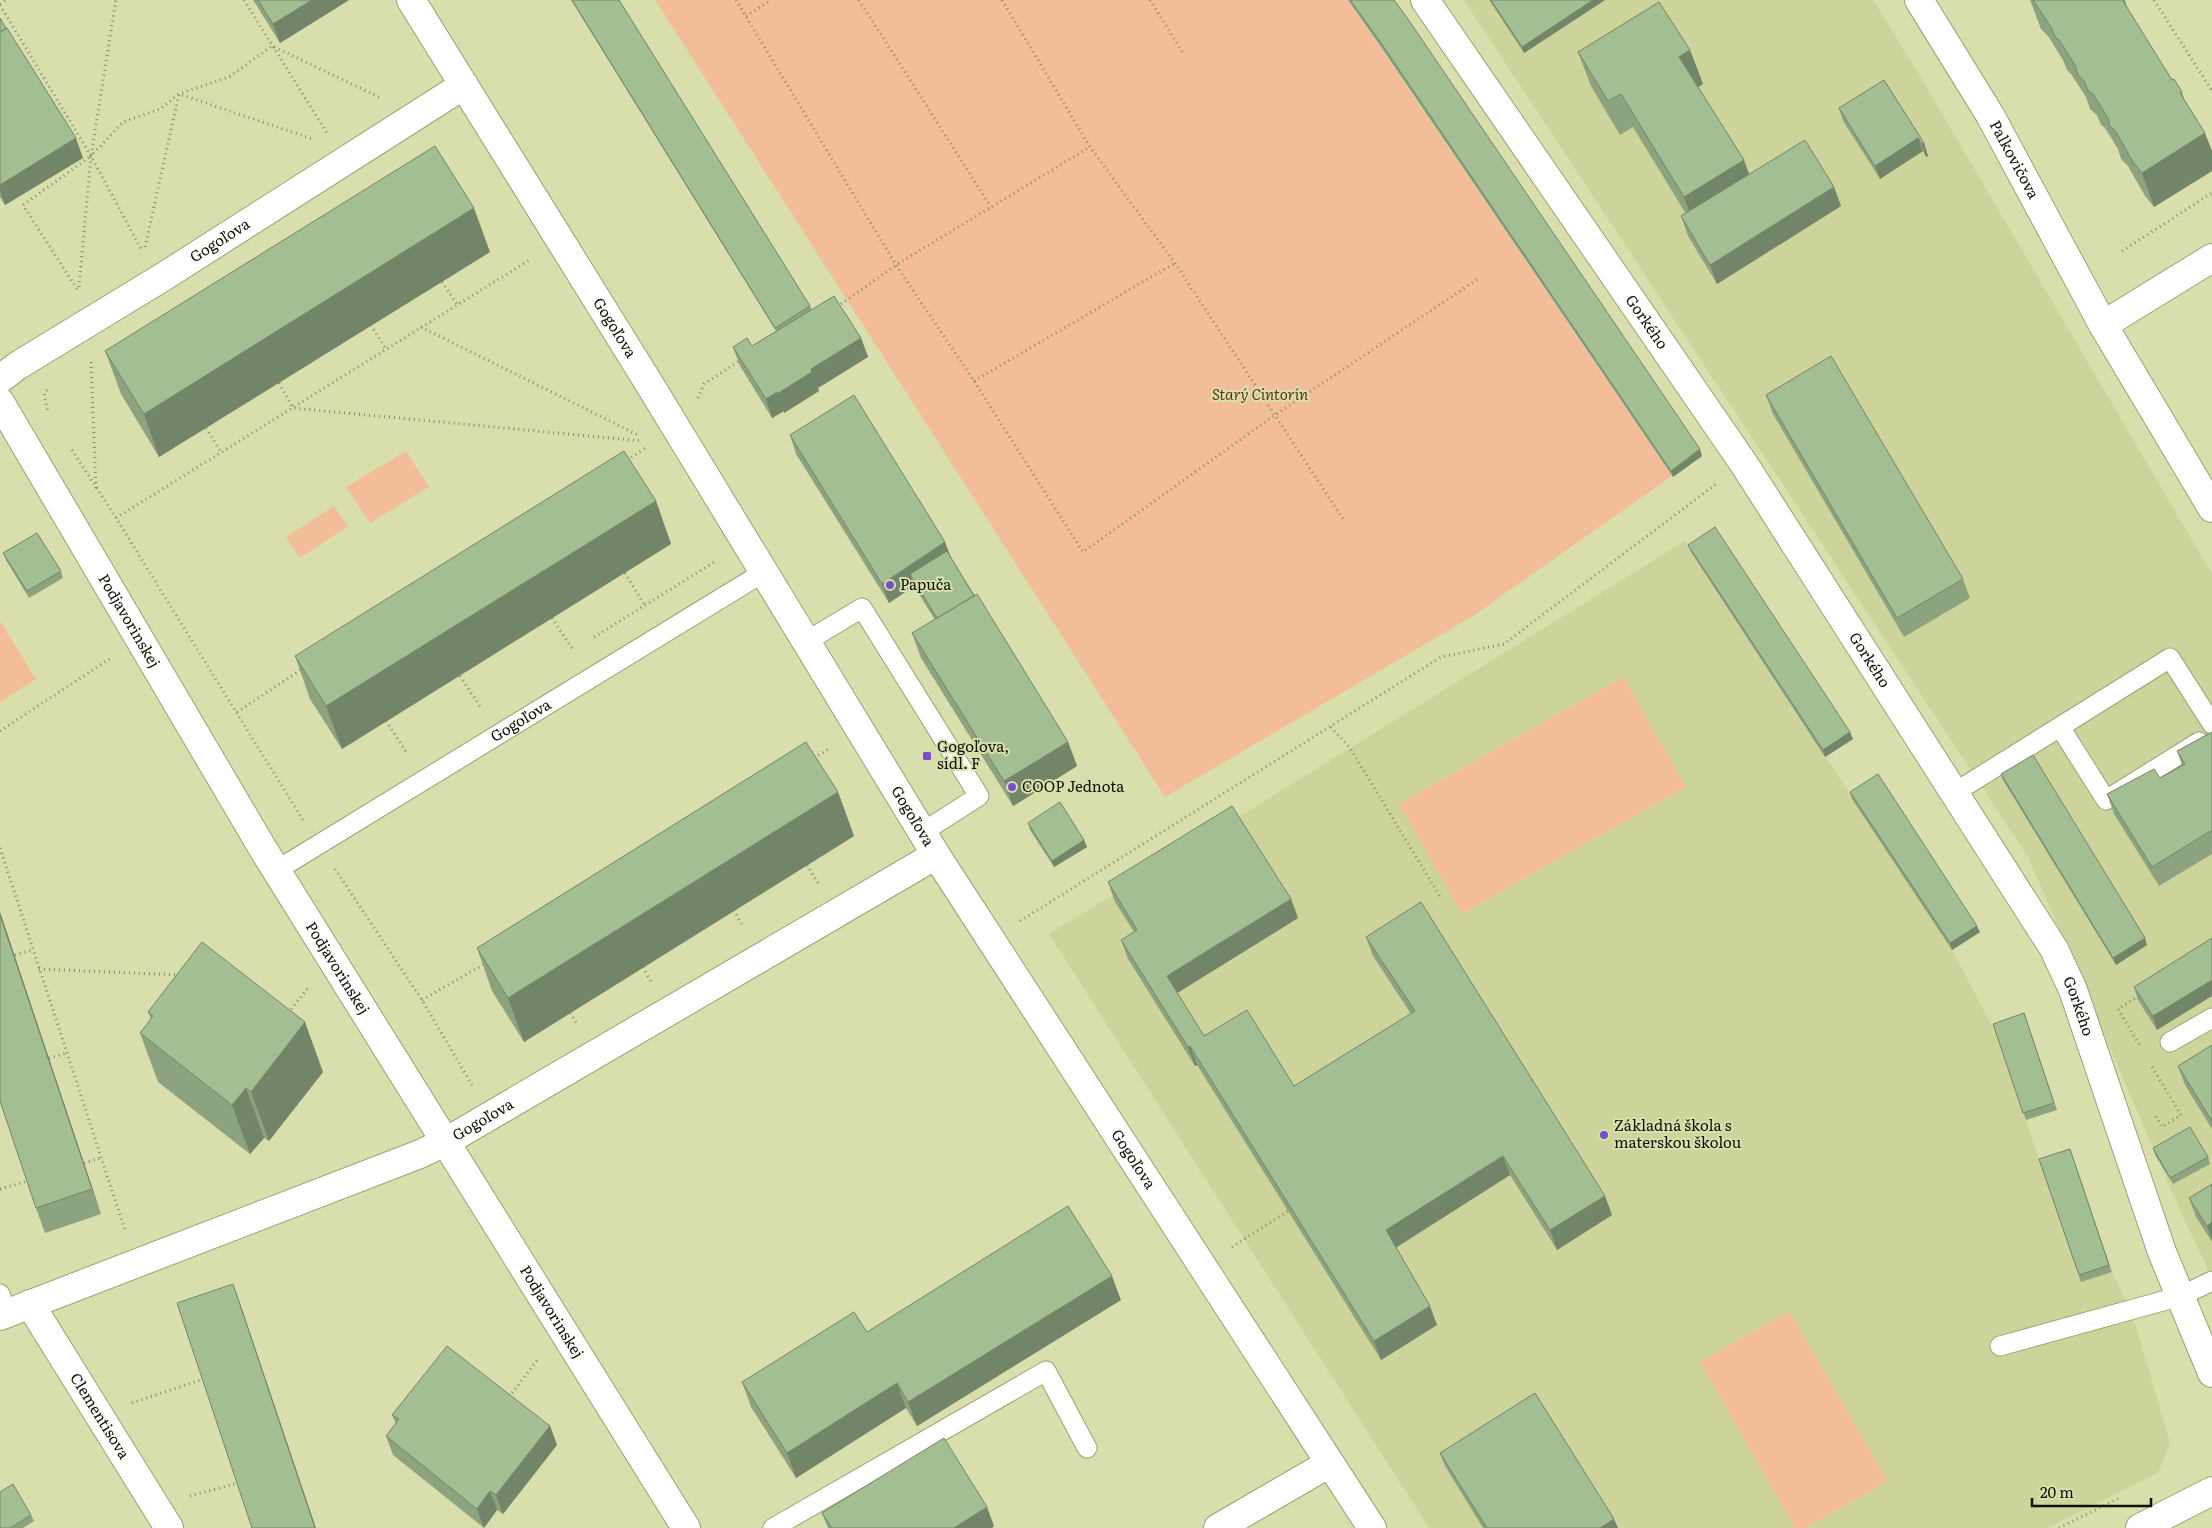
<svg xmlns="http://www.w3.org/2000/svg" width="2212" height="1528" font-family="Literata,serif">
	<rect width="100%" height="100%" fill="#d8dfad"/>
	<!-- built -->
	<path fill="#ccd49c" d="M1464,0H1873L1917,71L2212,574V1278L2175,1199L2028,857Z
		M1685,541L1952,950L1995,1031L2081,1281L2112,1272L2131,1310L2170,1443L2158,1473L2047,1528H1429L1049,934Z"/>
	<!-- green -->
	<path fill="#f3bd9a" d="M655,0H1348L1672,476L1473,616L1165,797Z
		M406,451L429,487L370,523L346,487Z
		M334,506L348,526L300,558L286,537Z
		M0,621L36,679L0,702Z
		M1623,677L1686,787L1462,914L1399,804Z
		M1789,1311L1888,1481L1806,1528H1795L1700,1362Z"/>
	<g fill="none" stroke-linecap="round" stroke-linejoin="round">
		<defs>
			<g id="service">
				<path d="M807,641L862,608L979,796L923,832"/>
				<path d="M2060,727L2106,800L2199,742"/>
				<path d="M1954,793L2170,658L2212,724"/>
				<path id="s1" d="M277,870L764,572"/>
				<path d="M2170,1042L2212,1018"/>
				<path d="M0,1294L6,1314"/>
				<path d="M2000,1346L2181,1296L2212,1281"/>
				<path d="M773,1528L1046,1371L1087,1448"/>
			</g>
			<g id="minor">
				<path id="s2" d="M411,0L650,385L936,855L1372,1528"/>
				<path id="s3" d="M1425,0L1744,464L2054,949L2073,990L2162,1252L2212,1373"/>
				<path id="s4" d="M1919,0L1990,115L2103,325L2212,508"/>
				<path d="M2103,325L2212,258"/>
				<path id="s5" d="M0,379L17,366L163,277L464,85"/>
				<path id="s6" d="M0,402L263,849L686,1528"/>
				<path id="s7" d="M30,1304L169,1528"/>
				<path id="s8" d="M0,1316L420,1154L447,1141L936,855"/>
				<path d="M1218,1528L1330,1463"/>
				<path d="M2140,1528L2212,1491"/>
			</g>
		</defs>
		<!-- service casing -->
		<use href="#service" stroke="#9ba172" stroke-width="21"/>
		<!-- minor casing -->
		<use href="#minor" stroke="#9ba172" stroke-width="30"/>
		<!-- path -->
		<path stroke="#878c69" stroke-width="3" stroke-dasharray="1 4" stroke-linecap="butt" d="M244,0L327,133
			M736,0L896,265L974,381L1083,552L1275,415L1478,279
			M859,0L991,207
			M1002,0L1090,147L1175,263L1343,519
			M1150,0L1183,53
			M2154,0L2212,91
			M0,4L6,0
			M0,5L91,156L141,249
			M746,16L771,0
			M145,247L179,94L313,139
			M2122,251L2212,193
			M442,282L457,304
			M79,287L91,156L123,122L160,109L179,94L229,77L272,46L379,97
			M77,289L23,205L91,156L116,0
			M837,307L896,265L1090,147
			M371,325L386,349
			M421,327L638,435
			M91,362L96,488
			M974,381L1175,263
			M279,383L293,408L642,441
			M47,390L44,394L48,413
			M698,398L704,384L741,360
			M206,428L221,452
			M72,450L116,518L303,820
			M627,460L647,447
			M116,518L531,259
			M625,573L645,606
			M552,618L573,650
			M594,637L716,561
			M460,676L481,708
			M237,712L302,669
			M386,721L407,753
			M1331,727L1350,748L1441,898
			M0,731L111,658
			M814,758L830,748
			M0,848L125,1230
			M807,865L818,883
			M335,869L422,1000L472,1085
			M734,910L743,927
			M1020,921L1441,657L1504,644L1716,484
			M15,955L33,950
			M643,967L651,982
			M39,969L180,975
			M2139,996L2118,1009L2140,1046
			M422,1000L486,963
			M288,1013L308,988
			M570,1013L578,1025
			M49,1058L67,1053
			M2152,1067L2181,1115L2162,1127L2154,1114
			M84,1163L101,1158
			M0,1189L28,1181
			M1232,1247L1288,1211
			M509,1397L539,1358
			M132,1403L203,1379
			M190,1496L238,1483
			M2059,1528L2119,1498"/>
		<!-- service -->
		<use href="#service" stroke="#fff" stroke-width="19"/>
		<!-- minor -->
		<use href="#minor" stroke="#fff" stroke-width="28"/>
	</g>
	<!-- wall -->
	<path fill="#8da37f" d="M253,0H349L280,43Z
		M571,0H619L810,306L812,310L861,338L868,357L818,388L819,391L784,413V411L772,418L740,366L733,347L752,346L776,331Z
		M1348,0H1394L1702,456L1673,477L1383,50Z
		M1489,0H1605L1524,53Z
		M2030,0H2125L2128,10L2172,80L2182,92L2185,102L2212,151V171L2154,207L2145,196L2128,166L2121,159L2118,149L2105,128L2101,125L2097,115L2090,109L2086,97L2071,74L2067,70L2063,60L2048,36L2041,29Z
		M0,18L83,158L5,205L0,197Z
		M1690,50L1703,84L1698,87L1749,174L1834,187L1841,206L1717,284L1688,236L1681,216L1686,214L1633,127L1620,135L1591,86L1578,52Z
		M1884,80L1924,143L1928,156L1926,157L1923,151L1880,179L1843,121L1839,108Z
		M490,252L159,457L121,394L105,351Z
		M1766,395L1963,579L1970,598L1904,637L1773,414Z
		M790,435L945,542L951,558L1068,742L1077,766L1013,806L921,658L912,633L935,620L914,586L889,603L796,454Z
		M656,501L671,544L342,749L310,699L295,656Z
		M1688,545L1853,739L1825,757L1691,552Z
		M3,553L61,571L63,578L29,598L6,560Z
		M2212,732V854L2159,886L2114,814L2107,794L2160,778L2182,765L2177,751Z
		M2001,774L2147,945L2116,965L2003,780Z
		M838,792L854,836L524,1042L492,991L477,948Z
		M1850,792L1980,932L1952,950L1852,799Z
		M1028,823L1084,840L1087,847L1054,867L1030,830Z
		M1108,882L1291,899L1298,918L1177,993L1204,1036L1294,1086L1411,1014L1373,956L1366,937L1605,1196L1612,1215L1557,1250L1510,1175L1396,1248L1437,1325L1381,1360L1197,1065L1195,1066L1128,959L1121,940L1134,932L1115,902Z
		M0,912L101,1214L45,1233L36,1208Z
		M2212,938L2157,1030L2138,1000L2134,987Z
		M148,1012L323,1072L269,1141L264,1138L250,1154L158,1082L140,1033L151,1019Z
		M2024,1013L2057,1110L2026,1120L1993,1024Z
		M2212,1045V1129L2185,1085L2178,1066Z
		M2153,1148L2208,1157L2210,1164L2173,1184L2155,1155Z
		M2070,1149L2112,1272L2081,1282L2039,1159Z
		M2212,1184V1242L2196,1217L2189,1198Z
		M1121,1300L917,1426L906,1408L796,1478L751,1407L742,1382L867,1332Z
		M392,1415L550,1426L557,1445L503,1514L497,1510L484,1528L393,1455L386,1436L396,1424Z
		M1440,1453L1618,1528H1483L1445,1466Z
		M822,1513L994,1526L992,1528H828Z
		M31,1515L34,1521L23,1528H0Z"/>
	<!-- shaded-wall -->
	<path fill="#738568" d="M312,0H349L280,43L273,24Z
		M1593,0H1605L1524,53L1522,47Z
		M1690,50L1703,84L1692,91L1679,57Z
		M2205,133L2212,151V171L2154,207L2142,173Z
		M76,138L83,158L5,205L0,191V185Z
		M1918,138L1923,151L1880,179L1875,166Z
		M1924,143L1928,156L1926,157L1922,144Z
		M1744,160L1756,193L1696,231L1684,197Z
		M1834,187L1841,206L1717,284L1710,265Z
		M474,208L490,252L159,457L144,414Z
		M861,338L868,357L818,388L819,391L784,413V411L772,418L766,399L811,369Z
		M1700,449L1702,456L1673,477L1671,471Z
		M656,501L671,544L342,749L326,706Z
		M945,542L952,561L910,574L914,586L889,603L882,584Z
		M1850,732L1853,739L1825,757L1823,750Z
		M1068,742L1077,766L1013,806L1004,781Z
		M838,792L854,836L524,1042L508,998Z
		M1084,840L1087,847L1054,867L1052,861Z
		M1291,899L1298,918L1174,995L1167,976Z
		M0,912L101,1214L92,1189L0,915Z
		M1977,926L1980,932L1952,950L1950,943Z
		M2145,938L2147,945L2116,965L2113,958Z
		M2212,980V996L2157,1030L2153,1016Z
		M305,1022L323,1072L269,1141L251,1092Z
		M1190,1046L1197,1065L1195,1066L1188,1047Z
		M246,1088L264,1138L250,1154L232,1105Z
		M1503,1156L1510,1175L1393,1249L1386,1230Z
		M1605,1196L1612,1215L1557,1250L1550,1230Z
		M2212,1222V1240L2207,1226Z
		M1112,1276L1121,1300L917,1426L908,1402Z
		M233,1284L242,1309L316,1528H315Z
		M1430,1306L1437,1325L1381,1360L1374,1341Z
		M897,1383L906,1408L796,1478L787,1453Z
		M550,1426L557,1445L503,1514L496,1495Z
		M490,1491L497,1510L484,1528L477,1509Z
		M987,1507L994,1526L992,1528H954Z
		M1614,1519L1618,1528H1600Z"/>
	<!-- building -->
	<path fill="#a4be94" stroke="#738568" d="M258,0H312L273,24Z
		M572,0H619L810,306L775,328Z
		M1350,0H1394L1410,22L1700,449L1671,471L1381,43Z
		M1491,0H1593L1522,47Z
		M2033,0H2124L2123,1L2172,80L2174,79L2182,92L2180,93L2205,133L2142,173L2133,162L2116,132L2109,125V120L2093,94L2088,91L2085,82L2078,75L2075,65L2059,40L2055,37L2051,27Z
		M1659,2L1690,50L1679,57L1744,160L1684,197L1621,94L1608,101L1578,52Z
		M0,18L6,28L0,32Z
		M7,28L76,138L0,185V32Z
		M1884,80L1924,143L1922,144L1918,138L1875,166L1839,108Z
		M1805,140L1834,187L1710,265L1681,216Z
		M435,146L474,208L144,414L105,351Z
		M834,296L861,338L811,369L812,372L777,394V392L766,399L733,347L747,338L752,346Z
		M1831,356L1963,579L1897,618L1766,395Z
		M854,395L945,542L882,584L790,435Z
		M624,451L656,501L326,706L295,656Z
		M1715,527L1850,732L1823,750L1688,545Z
		M37,533L61,571L27,591L3,553Z
		M947,551L974,596L937,618L910,574Z
		M977,594L1068,742L1004,781L912,633Z
		M2212,732V830L2152,867L2107,794L2154,769L2160,778L2185,764L2177,751Z
		M806,742L838,792L508,998L477,948Z
		M2033,755L2145,938L2113,958L2001,774Z
		M1878,774L1977,926L1950,943L1850,792Z
		M1060,802L1084,840L1052,861L1028,823Z
		M1232,806L1291,899L1167,976L1204,1036L1247,1010L1294,1086L1415,1011L1366,937L1421,902L1605,1196L1550,1230L1503,1156L1386,1230L1430,1306L1374,1341L1190,1046L1188,1047L1121,940L1137,930L1108,882Z
		M0,915L92,1189L36,1208L0,1101Z
		M2212,938V980L2153,1016L2134,987Z
		M202,942L305,1022L251,1092L246,1088L232,1105L140,1033L153,1016L148,1012Z
		M2024,1013L2054,1103L2023,1113L1993,1024Z
		M2212,1045V1121L2178,1066Z
		M2190,1127L2208,1157L2170,1178L2153,1148Z
		M2070,1149L2109,1265L2079,1275L2039,1159Z
		M2212,1184V1222L2207,1226L2189,1198Z
		M1068,1206L1112,1276L908,1402L897,1383L787,1453L742,1382L854,1312L867,1332Z
		M233,1284L315,1528H252L177,1303Z
		M447,1346L550,1426L496,1495L490,1491L477,1509L386,1436L399,1419L392,1415Z
		M1535,1393L1614,1519L1600,1528H1487L1440,1453Z
		M944,1438L987,1507L954,1528H832L822,1513Z
		M13,1484L31,1515L10,1528H0V1492Z"/>
	<!-- markers -->
	<g fill="#764fc9" stroke="#d8dfad" stroke-width="2">
		<circle cx="890" cy="585" r="5"/>
		<rect x="922" y="751" width="10" height="10" rx="2.5"/>
		<circle cx="1012" cy="787" r="5"/>
		<circle cx="1604" cy="1135" r="5"/>
	</g>
	<g text-anchor="middle" stroke-width="4" stroke-linejoin="round" paint-order="stroke">
		<!-- street labels -->
		<g font-size="15" fill="#0f1102" stroke="#d8dfad">
			<text dy="5" stroke="none"><textPath href="#s4" startOffset="186">Palkovičova</textPath></text>
			<text dy="5" stroke="none"><textPath href="#s5" startOffset="260">Gogoľova</textPath></text>
			<text dy="5" stroke="none"><textPath href="#s3" startOffset="391">Gorkého</textPath></text>
			<text dy="5" stroke="none"><textPath href="#s2" startOffset="386">Gogoľova</textPath></text>
			<text dy="5" stroke="none"><textPath href="#s6" startOffset="254">Podjavorinskej</textPath></text>
			<text dy="5" stroke="none"><textPath href="#s3" startOffset="796">Gorkého</textPath></text>
			<text dy="5" stroke="none"><textPath href="#s1" startOffset="286">Gogoľova</textPath></text>
			<text dy="5" stroke="none"><textPath href="#s2" startOffset="958">Gogoľova</textPath></text>
			<text dy="5" stroke="none"><textPath href="#s6" startOffset="659">Podjavorinskej</textPath></text>
			<text dy="5" stroke="none"><textPath href="#s3" startOffset="1201">Gorkého</textPath></text>
			<text dy="5" stroke="none"><textPath href="#s8" startOffset="522">Gogoľova</textPath></text>
			<text dy="5" stroke="none"><textPath href="#s2" startOffset="1366">Gogoľova</textPath></text>
			<text dy="5" stroke="none"><textPath href="#s6" startOffset="1064">Podjavorinskej</textPath></text>
			<text dy="5" stroke="none"><textPath href="#s7" startOffset="132">Clementisova</textPath></text>
		</g>
		<!-- park labels -->
		<g font-size="15" font-style="italic" fill="#613616" stroke="#d8dfad">
			<text x="1260" y="400">Starý Cintorín</text>
		</g>
		<!-- poi labels -->
		<g font-size="15" fill="#0f1102" stroke="#d8dfad" text-anchor="start">
			<text x="900" y="590">Papuča</text>
			<text x="937" y="752">Gogoľova,<tspan x="937" dy="17">sídl. F</tspan></text>
			<text x="1022" y="792">COOP Jednota</text>
			<text x="1614" y="1131">Základná škola s<tspan x="1614" dy="17">materskou školou</tspan></text>
		</g>
	</g>
	<!-- scale -->
	<path d="M2032 1498v8h119v-8" fill="none" stroke="#0f1102" stroke-width="2.5"/>
	<text x="2040" y="1498" font-size="15" fill="#0f1102" stroke="#d8dfad" stroke-width="4" paint-order="stroke">20 m</text>
</svg>
